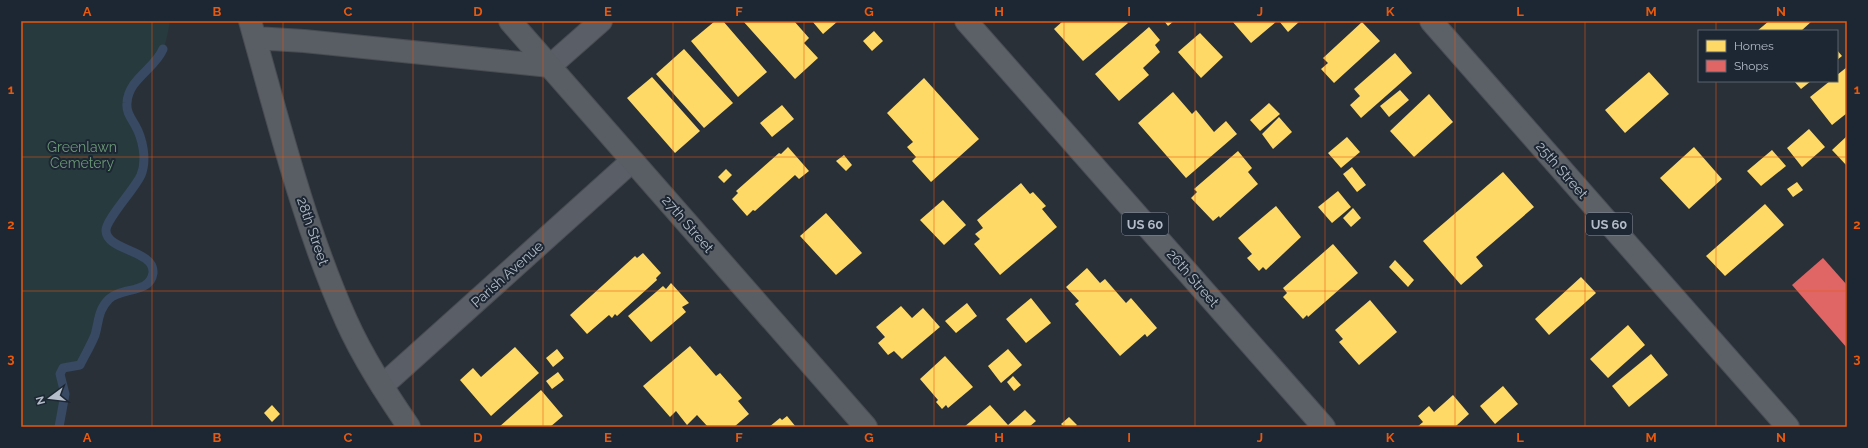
<svg xmlns="http://www.w3.org/2000/svg" width="1868" height="448" font-family="Raleway,sans-serif">
	<rect width="100%" height="100%" fill="#2a3038"/>
	<!-- green -->
	<path fill="#273a3e" d="M21,21H170C168,32 166,46 160,56C150,73 127,82 126,104C126,113 132,119 136,126C143,140 148,161 141,176C135,188 104,222 106,232C108,251 156,251 153,273C149,294 123,287 111,297C98,307 99,321 95,335C91,345 85,355 80,365L63,368L60,374L65,394L59,427H21Z"/>
	<!-- homes -->
	<path fill="#ffd966" d="M715,21H723L767,72L738,97L691,41Z
		M743,21H794L809,38L804,43L818,58L795,79Z
		M812,21H838L823,34Z
		M1063,21H1126L1128,23L1083,61L1054,29Z
		M1164,21H1174L1168,26Z
		M1232,21H1277L1251,43Z
		M1279,21H1300L1288,32Z
		M1769,21H1812L1801,31H1757Z
		M1362,22L1380,41L1334,83L1321,69L1328,63L1323,58Z
		M1149,27L1160,40L1155,45L1160,52L1143,68L1149,75L1119,101L1095,74Z
		M874,31L883,41L872,51L863,41Z
		M1200,33L1223,57L1201,78L1178,52Z
		M684,49L733,103L704,128L656,74Z
		M1837,50L1842,56L1837,60Z
		M1395,53L1412,73L1361,118L1350,105L1360,96L1354,89Z
		M1847,67V113L1832,125L1810,97L1830,81H1837V75Z
		M1649,72L1669,94L1625,133L1605,110Z
		M652,77L700,131L675,153L627,98Z
		M924,78L979,139L931,182L912,161L916,157L907,147L913,142L887,113Z
		M1794,81H1811L1801,89Z
		M1400,90L1409,100L1389,117L1380,106Z
		M1173,92L1192,114L1196,110L1214,132L1226,121L1237,134L1186,178L1138,123Z
		M1429,94L1453,122L1414,157L1390,131Z
		M1269,103L1280,114L1260,131L1250,120Z
		M782,105L794,119L772,137L760,123Z
		M1279,117L1292,132L1273,149L1262,134Z
		M1809,129L1825,147L1802,167L1787,148Z
		M1847,136V166L1832,150Z
		M1347,137L1360,152L1341,168L1328,153Z
		M788,147L809,171L799,179L795,175L755,211L753,210L747,216L732,199L738,193L736,191L779,153L781,154Z
		M1694,147L1722,179L1689,209L1660,178Z
		M1772,150L1786,166L1761,186L1747,171Z
		M1238,151L1252,168L1248,172L1258,184L1220,218L1219,216L1213,221L1191,198L1197,192L1194,189Z
		M844,155L852,165L846,171L836,161Z
		M1352,167L1366,185L1357,192L1343,174Z
		M726,169L732,175L724,183L718,177Z
		M1503,172L1534,207L1476,257L1483,266L1461,285L1423,241Z
		M1797,182L1803,190L1793,197L1787,189Z
		M1021,183L1030,194L1033,192L1046,206L1042,209L1057,227L1000,275L974,244L980,239L975,234L983,228L977,220Z
		M1338,191L1351,207L1332,223L1318,207Z
		M943,200L966,225L944,245L920,220Z
		M1765,204L1784,225L1725,276L1706,256Z
		M1276,206L1301,237L1266,270L1263,267L1259,271L1247,258L1252,254L1238,238Z
		M1353,208L1361,218L1351,227L1343,218Z
		M826,213L862,253L836,275L800,236Z
		M1333,244L1358,273L1308,317L1307,315L1303,319L1283,297L1287,293L1283,288Z
		M643,253L661,273L656,278L657,280L617,316L615,314L612,318L609,315L587,334L570,315L635,256L637,258Z
		M1395,260L1414,280L1408,287L1389,267Z
		M1087,268L1100,283L1105,279L1126,303L1131,298L1157,328L1147,337L1145,334L1120,356L1075,304L1079,301L1066,287Z
		M1581,277L1596,293L1549,335L1535,319Z
		M671,283L689,303L682,307L686,312L651,342L628,316L663,286L666,289Z
		M1031,298L1051,323L1026,343L1006,319Z
		M1370,300L1397,332L1359,365L1339,342L1343,339L1335,330Z
		M967,303L977,316L956,333L945,321Z
		M901,306L912,318L923,308L940,327L902,359L894,351L888,355L878,343L885,337L876,327Z
		M1628,325L1645,345L1608,378L1590,359Z
		M690,346L716,376L720,373L742,398L738,401L749,414L734,427H708L697,415L687,425L676,411L670,417L643,386Z
		M515,347L539,373L491,416L460,380L473,368L481,377Z
		M557,349L564,358L553,367L546,358Z
		M1008,349L1022,365L1001,383L988,366Z
		M1651,354L1668,375L1629,407L1612,386Z
		M945,356L973,387L948,408L946,405L942,409L936,402L938,400L920,379Z
		M558,372L564,380L552,389L546,381Z
		M1013,376L1021,385L1014,391L1007,382Z
		M1503,386L1518,404L1495,424L1480,406Z
		M541,390L563,416L550,427H499Z
		M1453,395L1469,414L1456,426L1457,427H1417L1423,422L1418,416L1429,406L1434,412Z
		M272,405L280,414L272,422L264,413Z
		M990,405L1008,425L1025,410L1036,421L1029,427H964Z
		M787,416L796,427H769L780,418L782,420Z
		M1069,417L1077,425L1075,427H1064L1061,424Z"/>
	<!-- shops -->
	<path fill="#e06666" d="M1823,258L1847,285V348L1792,285Z"/>
	<g fill="none" stroke-linecap="round" stroke-linejoin="round">
		<!-- stream -->
		<path stroke="#384963" stroke-width="9" d="M59,427L65,394L60,374L63,368L80,365C85,355 91,345 95,335C99,321 98,310 109,299C121,287 150,294 153,273C155,250 107,251 106,231C105,220 135,189 141,175C147,160 143,139 135,125C131,118 126,112 127,103C128,79 155,69 163,49"/>
		<defs>
			<path id="street" d="M550,66L601,21
				M382,386L632,161"/>
			<path id="secondary" d="M250,21C278,120 304,226 346,320C363,358 386,393 409,427
				M510,21L866,427
				M255,38L304,41L550,66"/>
			<path id="primary" d="M966,21L1324,427
				M1431,21L1788,427"/>
		</defs>
		<!-- street casing -->
		<use href="#street" stroke="#484c53" stroke-width="24"/>
		<!-- secondary casing -->
		<use href="#secondary" stroke="#484c53" stroke-width="24"/>
		<!-- primary casing -->
		<use href="#primary" stroke="#484c55" stroke-width="24"/>
		<!-- street -->
		<use href="#street" stroke="#5a5e66" stroke-width="22"/>
		<!-- secondary -->
		<use href="#secondary" stroke="#595d64" stroke-width="22"/>
		<!-- primary -->
		<use href="#primary" stroke="#5c6168" stroke-width="22"/>
	</g>
	<!-- grid -->
	<path fill="none" stroke="#e8590c" stroke-width="1" stroke-opacity="0.55" d="M152,21V427M283,21V427M413,21V427M543,21V427M673,21V427M804,21V427M934,21V427M1064,21V427M1195,21V427M1325,21V427M1455,21V427M1585,21V427M1716,21V31M1716,81V427M21,157H1847M21,291H1847"/>
	<g text-anchor="middle" stroke-width="4" stroke-linejoin="round" paint-order="stroke">
		<!-- shield labels -->
		<g fill="#1d2633" stroke="#878f9c" stroke-width="1">
			<rect x="1122" y="213" width="46" height="22" rx="3"/>
			<rect x="1586" y="213" width="46" height="22" rx="3"/>
		</g>
		<g font-size="13" font-weight="bold" fill="#b4bcc9">
			<text x="1145" y="229">US 60</text>
			<text x="1609" y="229">US 60</text>
		</g>
		<!-- park labels -->
		<g font-size="14" fill="#6b9a76" stroke="#1d2633">
			<text x="82" y="152">Greenlawn<tspan x="82" dy="16">Cemetery</tspan></text>
		</g>
		<!-- street labels -->
		<g font-size="14" fill="#b4bcc9" stroke="#1d2633">
			<text transform="translate(1562 170) rotate(49)" y="5">25th Street</text>
			<text transform="translate(688 224) rotate(49)" y="5">27th Street</text>
			<text transform="translate(313 231) rotate(71)" y="5">28th Street</text>
			<text transform="translate(507 274) rotate(-42)" y="5">Parish Avenue</text>
			<text transform="translate(1193 278) rotate(49)" y="5">26th Street</text>
		</g>
	</g>
	<!-- border -->
	<rect width="1868" height="448" fill="none" stroke="#1d2633" stroke-width="44"/>
	<!-- legend -->
	<rect x="1698" y="30" width="140" height="52" fill="#1d2633" stroke="#59626f"/>
	<rect x="1706" y="40" width="20" height="12" fill="#ffd966" stroke="#59626f"/>
	<text x="1734" y="50" font-size="12" fill="#b4bcc9">Homes</text>
	<rect x="1706" y="60" width="20" height="12" fill="#e06666" stroke="#59626f"/>
	<text x="1734" y="70" font-size="12" fill="#b4bcc9">Shops</text>
	<!-- north arrow -->
	<g transform="translate(50 398) rotate(255)" stroke="#1d2633" stroke-width="3" paint-order="stroke">
	<path d="M0-3L7 15L0 10L-7 15Z" fill="#b4bcc9"/>
	<text y="-6" font-size="11" font-weight="bold" text-anchor="middle" fill="#b4bcc9">N</text>
	</g>
	<rect x="22" y="22" width="1824" height="404" fill="none" stroke="#e8590c" stroke-width="1.5"/>
	<g font-size="13" text-anchor="middle" font-weight="bold" fill="#e8590c">
		<text x="87" y="16">A</text>
		<text x="217" y="16">B</text>
		<text x="348" y="16">C</text>
		<text x="478" y="16">D</text>
		<text x="608" y="16">E</text>
		<text x="739" y="16">F</text>
		<text x="869" y="16">G</text>
		<text x="999" y="16">H</text>
		<text x="1129" y="16">I</text>
		<text x="1260" y="16">J</text>
		<text x="1390" y="16">K</text>
		<text x="1520" y="16">L</text>
		<text x="1651" y="16">M</text>
		<text x="1781" y="16">N</text>
		<text x="11" y="94">1</text>
		<text x="1857" y="94">1</text>
		<text x="11" y="229">2</text>
		<text x="1857" y="229">2</text>
		<text x="11" y="363">3</text>
		<text x="1857" y="363">3</text>
		<text x="87" y="442">A</text>
		<text x="217" y="442">B</text>
		<text x="348" y="442">C</text>
		<text x="478" y="442">D</text>
		<text x="608" y="442">E</text>
		<text x="739" y="442">F</text>
		<text x="869" y="442">G</text>
		<text x="999" y="442">H</text>
		<text x="1129" y="442">I</text>
		<text x="1260" y="442">J</text>
		<text x="1390" y="442">K</text>
		<text x="1520" y="442">L</text>
		<text x="1651" y="442">M</text>
		<text x="1781" y="442">N</text>
	</g>
</svg>
